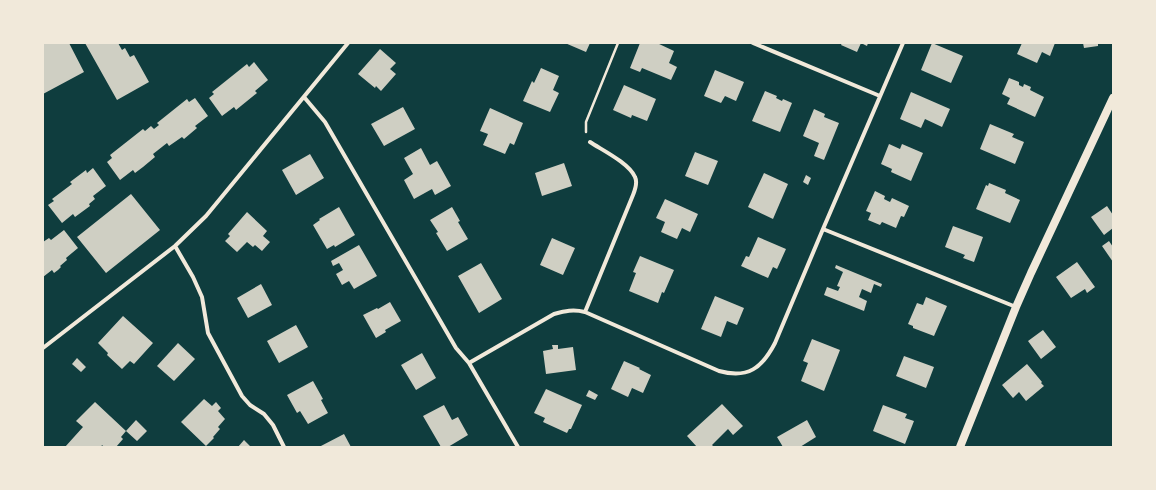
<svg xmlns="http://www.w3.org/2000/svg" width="1156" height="490" font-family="'Source Sans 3',sans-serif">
	<rect width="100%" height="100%" fill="#0f3d3e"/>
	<!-- building -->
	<path fill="#cfcfc3" d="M43,43H69L84,72L43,94Z
		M85,43H118L122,50L125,48L130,57L134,55L149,82L117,100Z
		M565,43H590L586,52Z
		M640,43H657L674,51L669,63L677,67L671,80L642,68L640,72L630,68Z
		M842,43H868L867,46L861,43L857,52L841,45Z
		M932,43L963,56L951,83L921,70Z
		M1022,43H1055L1050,56L1042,52L1037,63L1017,54Z
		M1083,43H1098V46L1084,48Z
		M380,49L396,63L390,69L396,74L381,91L376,86L375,88L358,74Z
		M254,62L268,80L255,91L257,93L236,110L234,107L222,116L209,98L214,94L212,92L247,64L249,67Z
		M541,68L559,76L553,90L559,93L550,112L523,101L532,81L534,83Z
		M715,70L744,82L736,101L725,96L721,103L704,96Z
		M1009,78L1019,82V85L1023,87L1024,84L1031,87L1030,90L1044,97L1035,117L1007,104L1010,98L1002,94Z
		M624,85L656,99L647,121L632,115L631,118L613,110Z
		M765,91L777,96L776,98L782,101L783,99L792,103L780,132L752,121Z
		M911,92L950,109L942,127L925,119L921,128L900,119Z
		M195,98L208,116L195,126L197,128L184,139L182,137L169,146L167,143L153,154L155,157L143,167L135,173L133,170L120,180L107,162L112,158L110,155L143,129L145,131L151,126L154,129L159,125L157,123L187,99L189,102Z
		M403,107L415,129L384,146L371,124Z
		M490,108L523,123L514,145L510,143L505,154L483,145L488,134L480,131Z
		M814,109L825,114L824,117L839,123L824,160L814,156L819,143L803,136Z
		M990,124L1014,134L1012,137L1024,142L1015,164L980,149Z
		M889,144L900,149L902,144L923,153L911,181L891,172L892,169L881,164Z
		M421,148L430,165L437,161L451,186L435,195L432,189L414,199L404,180L413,174L404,158Z
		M695,152L718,161L708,185L685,176Z
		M310,154L324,178L296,195L282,170Z
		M564,163L572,186L542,196L535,173Z
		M93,168L106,186L93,196L95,199L89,204L90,206L75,217L73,214L62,223L48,205L54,201L52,199L72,184L70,182L86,170L87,173Z
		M764,173L788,184L773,219L748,207Z
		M806,175L811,178L808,185L803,182Z
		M989,183L1006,190L1005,193L1020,200L1010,223L976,209L986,185L988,186Z
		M875,191L885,196L884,199L890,202L892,198L909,206L904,217L901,216L896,228L882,222L880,225L868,220L871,213L866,211Z
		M131,194L160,230L106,273L77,237Z
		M665,199L698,214L690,232L682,228L677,239L661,232L665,222L656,218Z
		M1107,206L1113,215V228L1104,235L1091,217Z
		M339,207L355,235L335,247L334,245L327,249L313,225L320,220L319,219Z
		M452,207L460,221L458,222L468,239L447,251L436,233L438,232L430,220Z
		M247,212L267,231L263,236L270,242L262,251L255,245L253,247L247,242L237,252L225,241L230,236L228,234Z
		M953,226L983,237L974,262L963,258L965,255L945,247Z
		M64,230L78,248L66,258L67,260L60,266L61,267L58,270L54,273L52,270L43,277V242L49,238L51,240Z
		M758,237L786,249L777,269L773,267L768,278L741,266L746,256L749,257Z
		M552,238L575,248L563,275L540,265Z
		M1109,241L1113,247V262L1102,246Z
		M359,245L377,276L354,289L349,281L342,285L336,274L343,270L339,263L333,266L331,261Z
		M640,256L674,270L664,293L662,292L658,303L629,291L636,273L633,272Z
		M1077,262L1095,287L1087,293L1085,289L1071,298L1056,277Z
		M481,263L502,299L479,313L458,276Z
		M836,265L882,284L881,287L874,284L871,293L862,289L859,297L867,301L864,311L824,295L827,287L838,291L840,287L837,286L843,272L835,268Z
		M261,284L272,305L248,318L237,298Z
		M715,296L744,308L737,325L727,321L721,337L701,329Z
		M926,297L947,306L934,336L913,328V326L908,324L917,303L923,305Z
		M390,302L401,321L385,330L386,332L376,338L363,315L377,308L378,309Z
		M123,316L153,343L134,364L130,361L122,369L107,355L108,353L98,343Z
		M296,325L308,347L279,363L267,341Z
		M1043,330L1056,347L1041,359L1028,341Z
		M812,339L840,350L824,391L801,381L808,363L803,361Z
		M178,343L195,359L174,381L157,366Z
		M552,345H558V349L573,347L576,370L546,374L543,351L553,349Z
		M422,353L436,378L416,390L401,365Z
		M904,356L934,367L926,388L896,376Z
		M77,358L86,367L81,372L72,364Z
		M624,361L640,368L639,369L651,375L643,393L632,388L628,397L611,389Z
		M1027,364L1042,382L1041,383L1044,386L1026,401L1019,392L1013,398L1002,385Z
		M313,381L323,399L321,400L328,413L308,424L300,411L297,413L287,395Z
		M546,389L582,405L571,429H569L567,433L543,422L545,418L534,413Z
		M589,390L598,395L595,400L586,396Z
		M204,399L212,406L216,402L221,408L218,411L225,419L218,427L220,429L213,437L214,438L206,446L181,422Z
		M95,402L126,431L121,437L123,439L116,447H104L102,445L101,447H65L83,427L76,421Z
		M722,404L743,426L733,435L728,429L712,445L714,447H697L687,436Z
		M444,405L452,420L458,417L468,435L448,447H441L423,416Z
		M883,405L907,414L905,418L914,421L905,444L873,431Z
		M136,420L147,431L137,441L126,431Z
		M807,420L816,437L800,447H783L777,437Z
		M344,434L351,447H319Z
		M244,440L251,447H238Z"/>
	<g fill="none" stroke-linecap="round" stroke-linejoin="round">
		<!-- path -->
		<path stroke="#f1e9da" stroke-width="2.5" d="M586,132V122L618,43"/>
		<!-- minor -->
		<path stroke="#f1e9da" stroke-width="4" d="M753,43L880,96
			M304,97L325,122L456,348L469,363L518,447
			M823,229L1016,307
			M175,246L193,277L202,297L208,333L242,396L250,405L264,414L273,425L284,447
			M585,312L633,195C635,190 638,183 635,177C629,163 602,150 590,142
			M43,348L175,246L206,216L348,43
			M469,363L554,314C565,311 573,309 585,312L719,371C748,379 762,368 775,343L823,229L903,43"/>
		<!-- secondary -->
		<path stroke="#f1e9da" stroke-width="8" d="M960,447L1016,307L1031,273L1113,98"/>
	</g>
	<!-- border -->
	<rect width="1156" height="490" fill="none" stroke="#f1e9da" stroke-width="88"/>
</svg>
